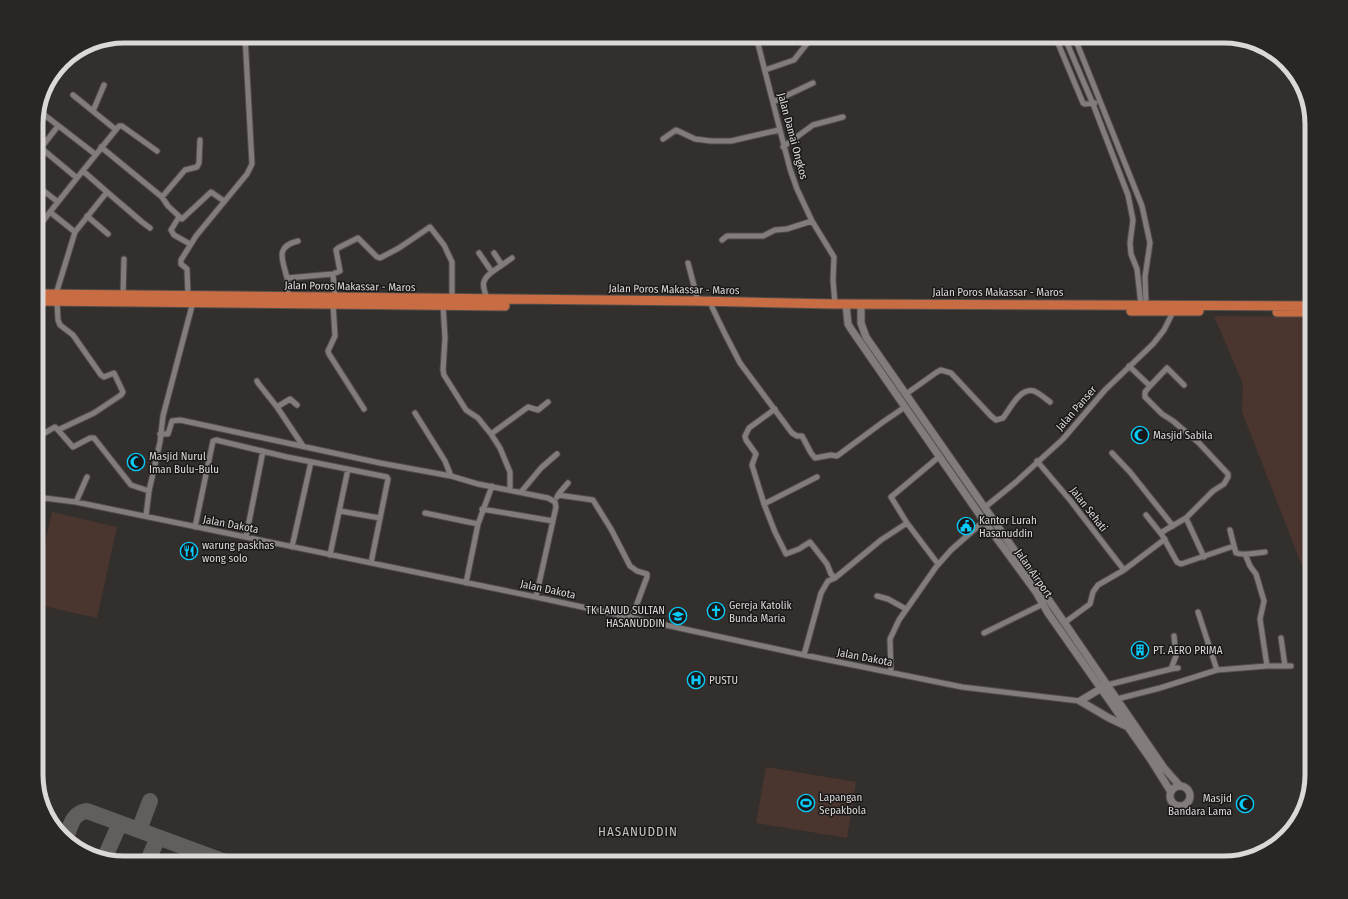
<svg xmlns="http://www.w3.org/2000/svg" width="1348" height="899" font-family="'Fira Sans Condensed',sans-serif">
	<rect width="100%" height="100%" fill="#332f2d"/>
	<!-- green -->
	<path fill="#4a362e" d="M1214,316L1312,317V591L1242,412L1243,384Z
		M52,512L117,527L97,618L36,604V583Z
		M766,767L856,782L847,838L756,823Z"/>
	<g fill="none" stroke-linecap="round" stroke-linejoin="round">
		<!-- taxiway -->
		<path stroke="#625e5d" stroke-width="16" d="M139,830L150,801
			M66,838C71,825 72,813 87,811L228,863
			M105,857L120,823
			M147,863L158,837"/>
		<defs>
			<path id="minor" d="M756,36L790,169L797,189L812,221L834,257L833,280L835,304
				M1055,36L1083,103L1085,104L1095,103
				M1064,36L1093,104L1128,195L1133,220L1130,243L1131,254L1137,269L1141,305
				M1074,36L1142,206L1150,243L1145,277L1146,304
				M765,70L794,60L813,36
				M73,95L115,129
				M773,102L813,83
				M38,110L95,154
				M93,111L104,85
				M663,139L676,130L695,139L711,141H731L779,130
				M101,147L162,197L168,206L182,219L211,192L224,201
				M783,147L813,125L843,117
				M77,178L119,126H122L157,151
				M36,185L58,202
				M107,192L142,222L150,228
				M162,197L185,170L197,167L199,163L200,140
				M87,216L108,234
				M36,217L43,221L50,212
				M179,217L171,230L174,235L190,244
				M75,232L107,192L83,171
				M722,240L727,236H763L775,230L787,229L812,221
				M479,253L492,272C480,281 483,286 487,299
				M494,253L502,265
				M688,263L698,301
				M492,272L512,258
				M287,278L333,274
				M56,294L75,232L50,212L77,178L41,148L58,126
				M123,295L124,259
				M188,296L187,269L181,264V260L196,236L247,174L252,164L245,36
				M288,297C288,291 288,284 287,278C283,260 274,247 298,241
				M335,297L333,274L340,271L336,250L338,248L358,238L377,257L380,258L399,248L430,227L444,245L452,262V299
				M333,304L335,336L328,351L329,354L364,409
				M443,305L445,338L443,370L444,375L466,410L478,418L491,434L500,448L510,472V489
				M712,307L725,334L740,363L792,433L797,436H802L811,453L815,458L831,455L837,456L883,422L905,407
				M1129,366L1150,386L1145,392V397L1162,414L1173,421L1199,443L1228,474V477L1224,484L1213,491L1186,518L1162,532V535L1177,562L1181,564L1234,546L1236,553C1245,556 1255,553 1265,552
				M257,381L258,383L277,407L303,446
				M1150,386L1167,368L1184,385
				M906,394L937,372L941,370L951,373L991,416L996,420L1003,418C1010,409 1020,387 1034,391C1039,393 1045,398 1050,402
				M277,407L290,399L297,405
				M415,413L445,461L451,476
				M58,430L73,447L90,438H94L131,485L149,491
				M160,434H168L172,421L180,420L380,463L451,476L478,484L548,498L555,502L556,507L536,597
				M491,434L528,407L538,410L548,402
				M36,438L55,427L58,430L94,413L121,395L123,392L114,373L104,377L101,375L73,335L60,325L58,320L57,301
				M1112,453L1130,472L1173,526
				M1037,461L1070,500L1124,570
				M521,492L541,468L557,454
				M558,495L593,500L611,529L630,566L637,571L647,574V577L632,617
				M36,497L76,502L536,597L804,655L962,687L1080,701
				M557,497L561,491L568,483
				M76,502L87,477
				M764,504L752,465L756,454L746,440L745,436L749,428L775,409
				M984,508L1016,482L1063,439L1105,390L1153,344L1164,330L1173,312
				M482,509L553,521
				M340,511L380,518
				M425,513L478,524
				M1146,515L1162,535
				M146,516L149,491L160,442L163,416L193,302
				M1186,518L1204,557
				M907,523L938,564
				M195,527L213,441L216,440L287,457L387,477L388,479L371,563
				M1230,530L1234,546
				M246,537L263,451
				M292,547L311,462
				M1245,554L1250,566L1256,574L1264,601L1260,619L1267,666
				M330,555L348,469
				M835,578L881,540L907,523L891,497L940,456
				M466,583L478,524L492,486
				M877,596L888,599L906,609
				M1198,612L1217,670
				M1064,623L1090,604L1093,592L1098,585L1124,570L1165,539
				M984,633L1043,604
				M1281,638L1285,666
				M804,655L821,593L828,581L835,578L831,574L827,564L810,542L799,549L786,554L775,532L764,504L817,477
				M1171,669L1178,668
				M891,672L890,639L899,620L936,567L951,550L984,521
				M1107,685L1171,669L1176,656L1174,636
				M1117,699L1160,688L1217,670L1267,666H1291"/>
			<path id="tertiary" d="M846,304L848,324L851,329L984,521L1036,592L1048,613L1151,760L1171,792
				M861,304V323L866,337L1042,590L1164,768L1180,786
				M1105,686L1080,701L1109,718L1126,726
				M1170 796a10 10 0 1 1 20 0a10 10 0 1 1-20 0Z"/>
			<path id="trunk" d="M36,294L698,301L835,304L1312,306
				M36,301L505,306
				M1131,311H1199
				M1277,312H1312"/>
		</defs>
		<!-- minor casing -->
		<use href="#minor" stroke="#514d4b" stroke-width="7"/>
		<!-- tertiary casing -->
		<use href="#tertiary" stroke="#514d4b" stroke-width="9"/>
		<!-- trunk casing -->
		<use href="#trunk" stroke="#514d4b" stroke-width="11"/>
		<!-- minor -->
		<use href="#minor" stroke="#827d7b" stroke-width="5"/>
		<!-- tertiary -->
		<use href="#tertiary" stroke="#827d7b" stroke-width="7"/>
		<!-- trunk -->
		<use href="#trunk" stroke="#c86c43" stroke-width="9"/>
	</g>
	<!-- icons -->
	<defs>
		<symbol id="mosque-ring" viewBox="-11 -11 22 22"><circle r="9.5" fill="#191717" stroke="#08cbfa" stroke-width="1.5"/><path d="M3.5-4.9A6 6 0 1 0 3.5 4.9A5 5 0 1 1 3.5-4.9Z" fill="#08cbfa"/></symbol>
		<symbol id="civic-ring" viewBox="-11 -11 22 22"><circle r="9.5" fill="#191717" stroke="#08cbfa" stroke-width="1.5"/><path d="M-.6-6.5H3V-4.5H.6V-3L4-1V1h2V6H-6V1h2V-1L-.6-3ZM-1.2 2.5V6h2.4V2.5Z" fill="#08cbfa"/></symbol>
		<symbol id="restaurant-ring" viewBox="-11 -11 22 22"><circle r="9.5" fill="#191717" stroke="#08cbfa" stroke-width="1.5"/><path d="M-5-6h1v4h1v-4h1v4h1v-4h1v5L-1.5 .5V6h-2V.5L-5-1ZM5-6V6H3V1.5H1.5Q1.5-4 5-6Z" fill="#08cbfa"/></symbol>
		<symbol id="church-ring" viewBox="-11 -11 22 22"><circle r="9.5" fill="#191717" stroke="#08cbfa" stroke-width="1.5"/><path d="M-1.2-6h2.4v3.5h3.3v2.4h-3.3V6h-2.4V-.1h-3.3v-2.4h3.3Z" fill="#08cbfa"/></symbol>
		<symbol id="school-ring" viewBox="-11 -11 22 22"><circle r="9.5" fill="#191717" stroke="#08cbfa" stroke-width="1.5"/><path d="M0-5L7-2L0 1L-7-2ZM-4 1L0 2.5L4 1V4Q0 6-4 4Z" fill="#08cbfa"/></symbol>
		<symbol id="building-ring" viewBox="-11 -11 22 22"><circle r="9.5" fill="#191717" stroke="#08cbfa" stroke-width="1.5"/><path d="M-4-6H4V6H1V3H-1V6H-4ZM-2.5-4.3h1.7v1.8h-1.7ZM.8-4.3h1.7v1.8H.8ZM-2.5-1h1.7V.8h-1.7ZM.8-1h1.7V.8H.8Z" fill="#08cbfa"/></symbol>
		<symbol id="hospital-ring" viewBox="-11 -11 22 22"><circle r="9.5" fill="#191717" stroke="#08cbfa" stroke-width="1.5"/><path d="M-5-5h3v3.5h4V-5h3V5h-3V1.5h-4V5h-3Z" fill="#08cbfa"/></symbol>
		<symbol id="stadium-ring" viewBox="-11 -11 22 22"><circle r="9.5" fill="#191717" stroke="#08cbfa" stroke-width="1.5"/><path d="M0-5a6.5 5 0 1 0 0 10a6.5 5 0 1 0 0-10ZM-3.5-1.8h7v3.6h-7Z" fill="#08cbfa"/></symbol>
	</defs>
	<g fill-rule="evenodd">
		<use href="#mosque-ring" x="1130" y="425" width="20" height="20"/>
		<use href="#mosque-ring" x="126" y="452" width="20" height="20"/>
		<use href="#civic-ring" x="956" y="516" width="20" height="20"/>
		<use href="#restaurant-ring" x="179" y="541" width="20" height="20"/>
		<use href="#church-ring" x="706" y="601" width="20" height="20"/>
		<use href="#school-ring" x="668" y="606" width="20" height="20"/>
		<use href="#building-ring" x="1130" y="640" width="20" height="20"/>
		<use href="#hospital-ring" x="686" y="670" width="20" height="20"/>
		<use href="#stadium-ring" x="796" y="793" width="20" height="20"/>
		<use href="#mosque-ring" x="1235" y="794" width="20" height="20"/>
	</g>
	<g text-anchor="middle" stroke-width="3" stroke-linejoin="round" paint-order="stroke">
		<!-- street labels -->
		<g font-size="11" fill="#dbd8d7" stroke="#191717">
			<text transform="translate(793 136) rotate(75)" y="4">Jalan Damai Ongkos</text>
			<text transform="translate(350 286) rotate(1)" y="4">Jalan Poros Makassar - Maros</text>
			<text transform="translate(674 289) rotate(1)" y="4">Jalan Poros Makassar - Maros</text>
			<text x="998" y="296">Jalan Poros Makassar - Maros</text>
			<text transform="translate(1076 408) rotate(-49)" y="4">Jalan Panser</text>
			<text transform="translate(1089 509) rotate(52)" y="4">Jalan Sehati</text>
			<text transform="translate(231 524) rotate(11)" y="4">Jalan Dakota</text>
			<text transform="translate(1034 573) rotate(55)" y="4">Jalan Airport</text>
			<text transform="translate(548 589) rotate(12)" y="4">Jalan Dakota</text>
			<text transform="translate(865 657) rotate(11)" y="4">Jalan Dakota</text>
		</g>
		<!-- poi labels -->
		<g font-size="11" fill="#dbd8d7" stroke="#191717" text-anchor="start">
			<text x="1153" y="439">Masjid Sabila</text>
			<text x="149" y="460">Masjid Nurul<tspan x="149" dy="13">Iman Bulu-Bulu</tspan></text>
			<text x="979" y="524">Kantor Lurah<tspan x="979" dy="13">Hasanuddin</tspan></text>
			<text x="202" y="549">warung paskhas<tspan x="202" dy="13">wong solo</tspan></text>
			<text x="729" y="609">Gereja Katolik<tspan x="729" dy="13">Bunda Maria</tspan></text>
			<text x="665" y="614" text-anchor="end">TK LANUD SULTAN<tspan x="665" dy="13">HASANUDDIN</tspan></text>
			<text x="1153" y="654">PT. AERO PRIMA</text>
			<text x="709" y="684">PUSTU</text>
			<text x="819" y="801">Lapangan<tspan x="819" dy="13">Sepakbola</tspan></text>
			<text x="1232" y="802" text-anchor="end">Masjid<tspan x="1232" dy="13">Bandara Lama</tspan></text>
		</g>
		<!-- quarter labels -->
		<g font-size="13" letter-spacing="1" fill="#c6c0be" stroke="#191717">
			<text x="638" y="836">HASANUDDIN</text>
		</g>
	</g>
	<!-- crop -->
	<path d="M0 0H1348V899H0ZM124 43H1224A81 81 0 0 1 1305 124V775A81 81 0 0 1 1224 856H124A81 81 0 0 1 43 775V124A81 81 0 0 1 124 43Z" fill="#292626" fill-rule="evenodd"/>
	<path fill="none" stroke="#dbd8d7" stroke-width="5" d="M124 43H1224A81 81 0 0 1 1305 124V775A81 81 0 0 1 1224 856H124A81 81 0 0 1 43 775V124A81 81 0 0 1 124 43Z"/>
</svg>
